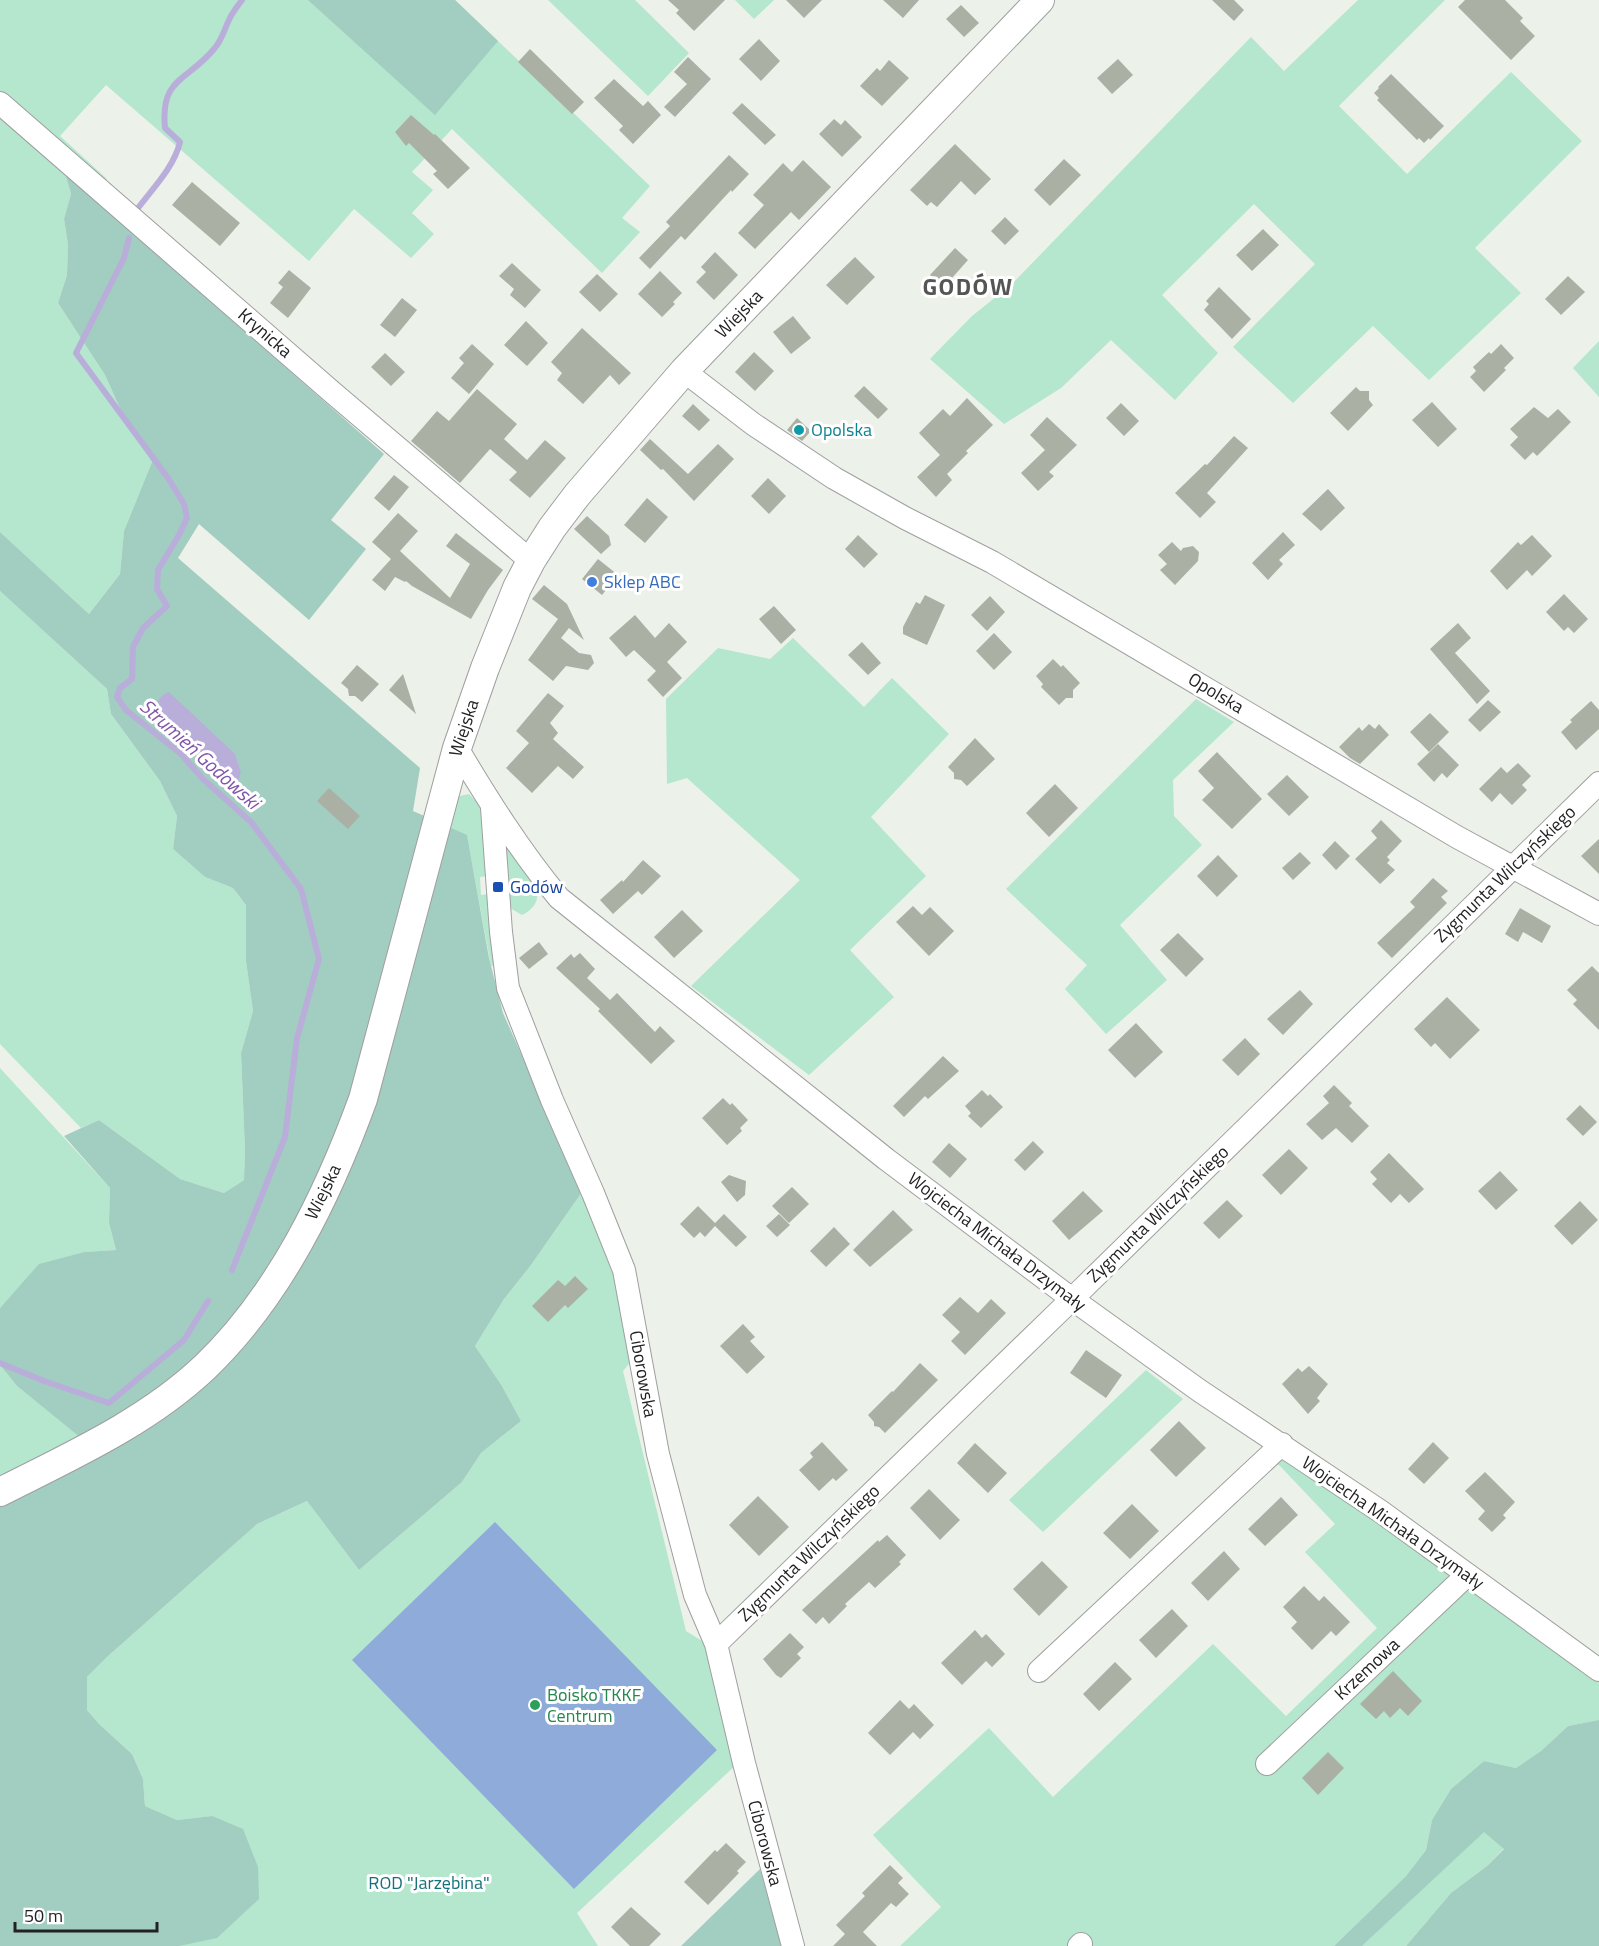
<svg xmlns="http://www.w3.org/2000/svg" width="1599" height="1946" font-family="'Titillium Web',sans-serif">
	<rect width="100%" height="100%" fill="#ecf1ea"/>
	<!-- grass -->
	<path fill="#b5e6ce" d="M0,0H455L650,186L622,218L640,232L602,273L452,129L412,172L433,190L412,213L434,234L411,258L354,209L309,261L106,85L60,136L107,179L101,185L0,98Z
		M548,0H635L689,53L648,96Z
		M735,0H774L754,19Z
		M1358,0H1445L1339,106L1407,174L1511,72L1582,141L1475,248L1521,293L1429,380L1373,326L1293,403L1233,347L1315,264L1254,204L1162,295L1218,353L1175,400L1111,340L1061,388L1004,424L930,359L972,316L1012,284L1251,37L1284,71Z
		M0,114L65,173L71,194L64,219L68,245L67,275L58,303L105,375L127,424L152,462L124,531L120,574L89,614L0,532Z
		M1599,341V397L1573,368Z
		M0,591L107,689L111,714L160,781L177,816L173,849L205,877L233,888L246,905V961L253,1011L241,1053L245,1150L244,1180L224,1193L180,1179L99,1120L81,1128L0,1044Z
		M793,638L864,707L892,678L949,734L871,817L926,876L850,950L894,997L809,1075L691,986L800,880L687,778L667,784L666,699L718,648L770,659Z
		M1196,699L1234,722L1173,780L1174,816L1202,845L1120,925L1167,980L1106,1034L1065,989L1087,965L1006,889Z
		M469,794L480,805L487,876L480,877L481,895L489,894L495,965L491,966L467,836L443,825L455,797Z
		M502,839C517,859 560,896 522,915L510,908Z
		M0,1068L110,1188L109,1223L116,1250L84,1252L40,1264L0,1308Z
		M582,1192L613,1266L634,1358L623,1371L686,1631L707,1644L738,1763L577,1913L598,1946H179L212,1816L177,1820L145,1806L143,1779L132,1754L99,1724L87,1710V1677L107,1657L257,1524L307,1501L359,1570L462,1482L481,1453L521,1421L502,1386L475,1346L504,1299L531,1265Z
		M0,1365L17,1386L103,1455L0,1507Z
		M1146,1370L1183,1399L1043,1532L1009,1500Z
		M1277,1457L1289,1459L1599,1680V1720L1568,1726L1541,1751L1516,1768L1484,1761L1451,1789L1432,1820L1426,1850L1406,1876L1334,1946H900L941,1907L873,1835L989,1728L1053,1797L1213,1644L1286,1716L1377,1628L1305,1552L1335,1524L1280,1466L1272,1461Z
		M1484,1831L1504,1848L1487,1866L1451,1893L1406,1946H1362Z"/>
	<!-- forest -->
	<path fill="#a2cdc1" d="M308,0H455L498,41L435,115Z
		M65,173L384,454L331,520L366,549L309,620L199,524L178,558L420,768L413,811L467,835L489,958L503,1013L582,1192L531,1265L504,1299L475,1346L502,1386L521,1421L481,1453L462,1482L359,1570L307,1501L257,1524L107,1657L87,1677V1710L99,1724L132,1754L143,1779L145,1806L177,1820L212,1816L243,1829L258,1867L259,1899L217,1938L179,1946H0V1507L102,1455L17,1386L0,1365V1308L39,1264L84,1252L116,1250L109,1223L110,1188L64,1136L99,1120L180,1179L224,1193L244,1180L245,1150L241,1053L253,1011L246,961V905L233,888L205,877L173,849L177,816L160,781L111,714L107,689L0,591V532L89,614L120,574L124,531L152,462L127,424L105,375L58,303L67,275L68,245L64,219L71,194Z
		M1599,1720V1946H1406L1451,1893L1487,1866L1504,1849L1484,1832L1362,1946H1334L1406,1876L1426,1850L1432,1820L1451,1789L1484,1761L1516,1768L1541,1751L1568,1726Z
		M760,1869L782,1946H681Z"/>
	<!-- pitch -->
	<path fill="#8fabd9" d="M495,1522L717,1750L574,1889L352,1660Z"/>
	<!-- water -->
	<path fill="#b9aeda" d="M169,692L235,754L241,773L238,781L225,780L208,769L179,741L159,715L158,701L164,694Z"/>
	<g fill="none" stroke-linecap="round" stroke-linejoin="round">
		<!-- stream -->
		<path stroke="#b9aeda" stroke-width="6" d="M138,208C154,187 174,167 180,142L165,128C160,77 188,81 214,49C222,40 224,30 229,20C232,13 237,7 242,0
			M129,238L124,258L76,353L168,478L184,504L187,518L179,535L158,570L157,589L167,606L143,628L133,647L132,679L120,688L117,697L126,710L181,754L203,779L251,822L301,889L319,959L297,1038L285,1137L232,1270
			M0,1363L44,1381L109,1403L184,1340L208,1301"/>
	</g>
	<!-- building -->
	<path fill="#abb0a5" d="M668,0H725L694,31L676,13L679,10Z
		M786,0H822L804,18Z
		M883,0H919L903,18Z
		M1212,0H1234L1244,10L1234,21Z
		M1465,0H1505L1523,18L1520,21L1535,36L1511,60L1458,7Z
		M961,5L979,23L964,37L946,19Z
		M759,39L780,61L761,81L739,59Z
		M530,49L584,102L572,114L518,62Z
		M688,57L711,79L675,117L664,107L687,84L674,72Z
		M1118,59L1133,75L1112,94L1097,78Z
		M889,60L909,78L882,106L860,86L877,68L880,71Z
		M1391,74L1444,126L1430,140L1429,138L1424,143L1419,138L1417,140L1377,100L1379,98L1374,93L1379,88L1378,87Z
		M614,79L643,106L648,101L661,115L633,144L619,130L623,126L594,98Z
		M742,103L776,135L765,145L732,113Z
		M411,115L434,135L435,134L470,168L448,189L433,174L437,171L409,143L406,146L395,132Z
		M834,119L841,125L845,120L862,137L842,157L819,134Z
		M955,144L991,179L975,195L961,181L937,207L931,202L927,206L910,190Z
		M729,155L749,174L732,192L731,190L685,240L681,236L650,269L639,258L670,226L666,222Z
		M1064,159L1081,175L1050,206L1034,190Z
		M803,160L831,187L799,220L791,212L755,249L738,233L764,205L753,195L783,163L792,172Z
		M192,182L240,223L220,246L172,205Z
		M1005,217L1019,231L1005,245L991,231Z
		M1263,229L1279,245L1252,271L1236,255Z
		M955,248L968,260L944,287L930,275Z
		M715,252L738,275L714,300L696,282L706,272L701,267Z
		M855,257L875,277L847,305L826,285Z
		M512,263L541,290L525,308L510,295L514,289L499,276Z
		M289,270L311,288L288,318L270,303L283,287L278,283Z
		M660,271L682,293L673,302L675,304L662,317L638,294Z
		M597,274L618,294L600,312L579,292Z
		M1568,276L1585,292L1561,315L1545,299Z
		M1219,287L1251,319L1232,339L1204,310L1209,304L1206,301Z
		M402,298L417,310L395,337L380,325Z
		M793,316L811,338L791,354L773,332Z
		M526,321L548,343L527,366L504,345Z
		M582,328L631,373L619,385L610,375L583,404L557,380L562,373L551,362Z
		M472,344L494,364L469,394L451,378L464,363L459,358Z
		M1501,344L1514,358L1504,368L1506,370L1484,392L1470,377L1476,371L1473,367L1489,352L1491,354Z
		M754,352L774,371L755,391L735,372Z
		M385,353L405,372L391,386L371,367Z
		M864,386L888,409L878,419L854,396Z
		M1356,387L1360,391H1369V400L1373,405L1348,431L1330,413Z
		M477,389L517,424L504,439L527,460L545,440L566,458L530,498L509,480L517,472L490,449L460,483L411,441L437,411L449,421Z
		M967,398L993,425L966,451L968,453L947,474L952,480L936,497L917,477L940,455L919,433L943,409L950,416Z
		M1432,402L1457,429L1438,447L1412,420Z
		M1121,403L1139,421L1124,436L1106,418Z
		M693,404L710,420L699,431L682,416Z
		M1534,407L1548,418L1558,409L1571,422L1537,456L1533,452L1525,460L1510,445L1518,437L1510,429Z
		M1047,417L1077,445L1049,472L1054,476L1038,491L1021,473L1045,450L1030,435Z
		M797,418L811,431L802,441L787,430Z
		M1234,436L1248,448L1207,493L1216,502L1200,518L1175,493L1205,464L1207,465Z
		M650,439L688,474L718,444L734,459L694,501L663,469L661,470L640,450Z
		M394,475L409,487L389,511L374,498Z
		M768,478L786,496L769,514L751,496Z
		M1328,489L1345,508L1321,531L1302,514Z
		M647,498L668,517L645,543L624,525Z
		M398,513L418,531L400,551L450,598L470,564L446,546L456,533L503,570L488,590L471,619L412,586L406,581L405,582L395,577L385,591L372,580L391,559L372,542Z
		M587,516L609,536L611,545L601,554L574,529Z
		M1283,532L1295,545L1279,560L1283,564L1268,580L1252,563Z
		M858,535L878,554L864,568L845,549Z
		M1532,535L1552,556L1532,576L1527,570L1507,590L1490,571L1518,542L1521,545Z
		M1172,542L1181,551L1183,548L1193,546L1199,552L1198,561L1175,585L1160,570L1167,564L1158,555Z
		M598,559L618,575L602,595L582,579Z
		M544,585L567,604L584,640L569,628L561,638L579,653L591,655L594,663L588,670L566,666L553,681L528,660L558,619L532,599Z
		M1564,594L1588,619L1574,633L1568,627L1564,631L1546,612Z
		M925,595L945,605L927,645L903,634V627L916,602L920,604Z
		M990,596L1005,612L987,631L971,615Z
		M774,606L796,630L781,644L759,619Z
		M635,615L655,638L669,623L687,642L667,662L682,678L663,697L647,680L656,671L634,650L626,657L609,638Z
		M1458,623L1471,638L1455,653L1490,691L1477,704L1430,649Z
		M994,633L1012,652L994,670L976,651Z
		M862,642L881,663L868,675L848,655Z
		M1053,659L1061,667L1063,665L1080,683L1073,690V698H1066L1059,705L1041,687L1043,684L1036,676Z
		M357,665L379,684L362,702L355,696H349L348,689L341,683Z
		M403,674L416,714L389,690Z
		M548,693L564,706L550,723L558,733L553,739L584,767L573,779L558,766L532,793L506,768L529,743L516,731Z
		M1488,700L1501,712L1480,732L1468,720Z
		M1591,701L1599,710V729L1576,750L1561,732L1572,722L1570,720Z
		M1430,713L1449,732L1429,752L1410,732Z
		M1369,724L1375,729L1379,724L1389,735L1360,764L1350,758L1339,747L1359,727L1362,731Z
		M975,738L995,759L967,786L961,780L954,779V773L948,767Z
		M1438,744L1459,765L1447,778L1442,773L1434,782L1417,764Z
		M1217,752L1262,799L1232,829L1202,800L1214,788L1198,771Z
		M1518,763L1531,776L1522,785L1527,790L1512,805L1500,793L1492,802L1479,789L1501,767L1507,773Z
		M1287,775L1309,797L1289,816L1267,794Z
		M1055,784L1078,808L1049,837L1026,813Z
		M329,788L360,816L348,829L317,801Z
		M1381,820L1402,841L1387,857L1390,860L1387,863L1395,870L1380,884L1355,859L1377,838L1371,831Z
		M1599,839V874L1581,856Z
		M1335,841L1350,856L1336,870L1322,855Z
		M1300,852L1311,863L1293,880L1282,868Z
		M1218,855L1238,876L1217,897L1197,876Z
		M643,860L661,876L642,895L638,891L613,914L600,900L622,880L623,882Z
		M1433,878L1448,891L1441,897L1447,903L1392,958L1377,943L1415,907L1410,902Z
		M913,906L922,915L930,907L954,931L929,956L896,922Z
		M1520,908L1551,926L1542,943L1523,932L1518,942L1505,934Z
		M682,910L703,931L674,958L654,937Z
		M1178,933L1204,959L1186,977L1160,950Z
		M539,942L548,954L529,969L519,958Z
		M580,953L595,969L587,978L610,1000L617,993L655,1032L660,1026L675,1041L651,1064L598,1011L600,1009L556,968L571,954L574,958Z
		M1592,966L1599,973V1030L1573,1004L1577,1000L1567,990Z
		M1300,990L1313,1004L1283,1035L1267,1019Z
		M1447,997L1480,1030L1450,1059L1435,1043L1431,1047L1414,1029Z
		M1136,1023L1163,1052L1135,1078L1108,1050Z
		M1245,1038L1260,1054L1238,1076L1222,1060Z
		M943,1056L959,1071L928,1099L925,1096L904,1117L893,1106Z
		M1334,1085L1352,1103L1349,1106L1369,1126L1352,1143L1336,1128L1322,1140L1306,1124L1329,1103L1323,1096Z
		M982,1090L988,1096L990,1094L1003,1107L981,1128L968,1116L971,1113L965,1106Z
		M723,1098L730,1105L732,1103L748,1120L740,1128L742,1131L727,1145L702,1118Z
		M1580,1105L1597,1122L1583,1136L1566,1119Z
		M1033,1141L1044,1152L1025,1171L1014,1160Z
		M949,1143L967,1159L950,1178L932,1162Z
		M1289,1149L1308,1168L1281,1195L1262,1175Z
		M1389,1153L1424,1189L1409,1203L1400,1194L1391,1203L1372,1184L1377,1179L1370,1172Z
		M1500,1171L1518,1190L1496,1210L1478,1191Z
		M729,1175L746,1181L745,1195L737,1202L721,1182Z
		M792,1187L809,1204L789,1223L772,1206Z
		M1083,1191L1103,1211L1069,1240L1052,1221Z
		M1227,1200L1243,1216L1219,1239L1203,1223Z
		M1580,1201L1598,1220L1572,1245L1554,1226Z
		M698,1206L715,1223L724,1214L747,1237L736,1247L715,1226L705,1237L700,1232L694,1238L680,1224Z
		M893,1210L913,1230L870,1267L853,1250Z
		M779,1214L790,1225L777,1237L766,1226Z
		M834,1227L850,1244L826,1267L810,1251Z
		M575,1276L588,1289L568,1308L565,1305L548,1322L532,1306L558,1280L565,1286Z
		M960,1297L978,1313L991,1299L1006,1313L965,1355L951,1341L960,1332L942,1315Z
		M743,1324L755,1337L750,1341L765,1357L747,1374L720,1346Z
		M1086,1350L1122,1375L1106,1398L1070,1373Z
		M920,1363L938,1380L885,1433L879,1427L874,1426V1422L868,1415L892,1391L893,1392Z
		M1309,1366L1328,1384L1317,1398L1320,1401L1308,1414L1282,1384L1298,1368L1302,1372Z
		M1179,1421L1206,1448L1176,1477L1150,1450Z
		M822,1442L848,1470L836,1481L833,1478L819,1491L799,1470L813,1457L810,1453Z
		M1433,1442L1449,1458L1424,1484L1408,1469Z
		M975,1443L1007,1473L988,1493L957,1463Z
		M1485,1472L1515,1502L1503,1515L1506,1518L1492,1532L1478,1519L1485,1511L1465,1491Z
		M929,1489L960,1520L940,1540L910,1508Z
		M758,1496L789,1527L759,1556L729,1525Z
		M1281,1497L1298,1515L1265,1546L1248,1529Z
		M1132,1504L1159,1531L1130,1559L1103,1533Z
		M887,1535L906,1555L899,1562L901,1564L875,1588L869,1582L845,1604L847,1606L829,1624L823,1617L816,1624L802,1610L878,1540L879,1542Z
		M1224,1551L1240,1569L1208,1601L1191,1583Z
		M1042,1561L1068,1587L1039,1616L1013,1589Z
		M1304,1586L1319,1601L1324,1596L1350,1622L1336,1636L1331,1631L1312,1650L1291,1628L1297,1622L1283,1607Z
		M1172,1609L1188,1626L1156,1658L1139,1640Z
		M975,1630L982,1638L986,1634L1005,1654L992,1667L986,1661L962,1685L941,1663Z
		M790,1633L804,1647L797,1654L801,1658L781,1678L776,1675L763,1659Z
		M1115,1662L1132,1679L1099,1711L1083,1694Z
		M1393,1671L1422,1701L1408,1716L1400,1708L1390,1718L1384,1711L1376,1719L1360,1704Z
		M900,1700L909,1709L914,1704L934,1725L920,1739L913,1732L890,1755L868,1733Z
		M1328,1752L1344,1768L1318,1795L1302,1778Z
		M726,1843L746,1862L737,1871L739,1873L708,1905L684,1882L715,1850L717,1852Z
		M890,1865L903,1878L898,1883L909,1894L896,1907L891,1903L863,1932L877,1946H833L845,1934L836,1925L865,1896L862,1893Z
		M631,1907L661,1934L649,1946H630L611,1927Z"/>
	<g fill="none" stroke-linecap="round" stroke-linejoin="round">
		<defs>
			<path id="minor" d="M0,103L332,392L531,561
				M684,371L753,424L834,478L905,518L992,562L1457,837L1599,914
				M457,748C488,800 520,851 559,898L886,1159L1072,1299L1200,1391L1380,1511L1599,1670
				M492,808L501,932L508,988L552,1100L593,1193L624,1270L658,1454L695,1595L716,1644L744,1763L793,1946
				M716,1644L1072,1299L1599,783
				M1039,1671L1282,1444
				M1267,1764L1467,1575
				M1079,1946L1081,1944"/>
			<path id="tertiary" d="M0,1492C71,1456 147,1422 205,1367C280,1295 328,1195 363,1099L457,748L485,668L517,588L531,561L552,528L577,495L684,371L1040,0"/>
		</defs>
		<!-- minor casing -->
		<use href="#minor" stroke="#9f9f9f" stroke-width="24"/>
		<!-- tertiary casing -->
		<use href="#tertiary" stroke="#9f9f9f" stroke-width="30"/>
		<!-- minor -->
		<use href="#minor" stroke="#fff" stroke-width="22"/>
		<!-- tertiary -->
		<use href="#tertiary" stroke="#fff" stroke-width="28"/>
	</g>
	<!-- markers -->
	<circle fill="#0f9aa8" stroke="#fff" stroke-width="2" cx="799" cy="430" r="6"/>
	<circle fill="#3f7fe0" stroke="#fff" stroke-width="2" cx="592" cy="582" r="6"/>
	<rect fill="#1a4fb4" stroke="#fff" stroke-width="2" x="492" y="881" width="12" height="12" rx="3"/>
	<circle fill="#2e9e5b" stroke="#fff" stroke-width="2" cx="535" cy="1705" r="6"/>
	<g text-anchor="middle" stroke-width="6" stroke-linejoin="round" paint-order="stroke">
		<!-- street labels -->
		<g font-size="18" fill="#222" stroke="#fff">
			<text transform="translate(739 314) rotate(-46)" y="6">Wiejska</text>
			<text transform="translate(265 333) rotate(41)" y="6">Krynicka</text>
			<text transform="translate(1216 693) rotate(31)" y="6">Opolska</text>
			<text transform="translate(464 728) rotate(-72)" y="6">Wiejska</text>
			<text transform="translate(1505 874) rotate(-44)" y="6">Zygmunta Wilczyńskiego</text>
			<text transform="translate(323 1192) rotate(-64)" y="6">Wiejska</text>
			<text transform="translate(1158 1214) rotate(-44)" y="6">Zygmunta Wilczyńskiego</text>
			<text transform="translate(997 1242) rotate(37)" y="6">Wojciecha Michała Drzymały</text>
			<text transform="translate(643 1374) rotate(80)" y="6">Ciborowska</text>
			<text transform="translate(1393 1523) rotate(35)" y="6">Wojciecha Michała Drzymały</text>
			<text transform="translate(809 1553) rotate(-44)" y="6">Zygmunta Wilczyńskiego</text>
			<text transform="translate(1367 1669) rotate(-43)" y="6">Krzemowa</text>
			<text transform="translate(765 1843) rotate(75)" y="6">Ciborowska</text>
		</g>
		<!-- culture labels -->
		<g font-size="18" fill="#0d838f" stroke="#fff" text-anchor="start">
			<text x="811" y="436">Opolska</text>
		</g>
		<!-- shop labels -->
		<g font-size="18" fill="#366cbe" stroke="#fff" text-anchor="start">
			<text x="604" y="588">Sklep ABC</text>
		</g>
		<!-- transit labels -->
		<g font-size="18" fill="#164399" stroke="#fff" text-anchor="start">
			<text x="510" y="893">Godów</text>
		</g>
		<!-- leisure labels -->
		<g font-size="18" fill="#27864d" stroke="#fff" text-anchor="start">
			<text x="547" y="1701">Boisko TKKF<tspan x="547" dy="21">Centrum</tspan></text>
		</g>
		<!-- park labels -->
		<g font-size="18" fill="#16707a" stroke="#fff">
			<text x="429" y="1889">ROD "Jarzębina"</text>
		</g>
		<!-- water labels -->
		<g font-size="20" font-style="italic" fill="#8155aa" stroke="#fff">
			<text transform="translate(200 754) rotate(42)" y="7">Strumień Godowski</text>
		</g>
		<!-- district labels -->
		<g font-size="24" font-weight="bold" letter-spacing="1.5" fill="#555" stroke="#fff">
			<text x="968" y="295">GODÓW</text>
		</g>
	</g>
	<!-- scale -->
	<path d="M15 1922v9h142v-9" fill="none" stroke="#222222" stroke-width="3"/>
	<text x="24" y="1922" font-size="18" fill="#222222" stroke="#ffffff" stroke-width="4.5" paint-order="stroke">50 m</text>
</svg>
